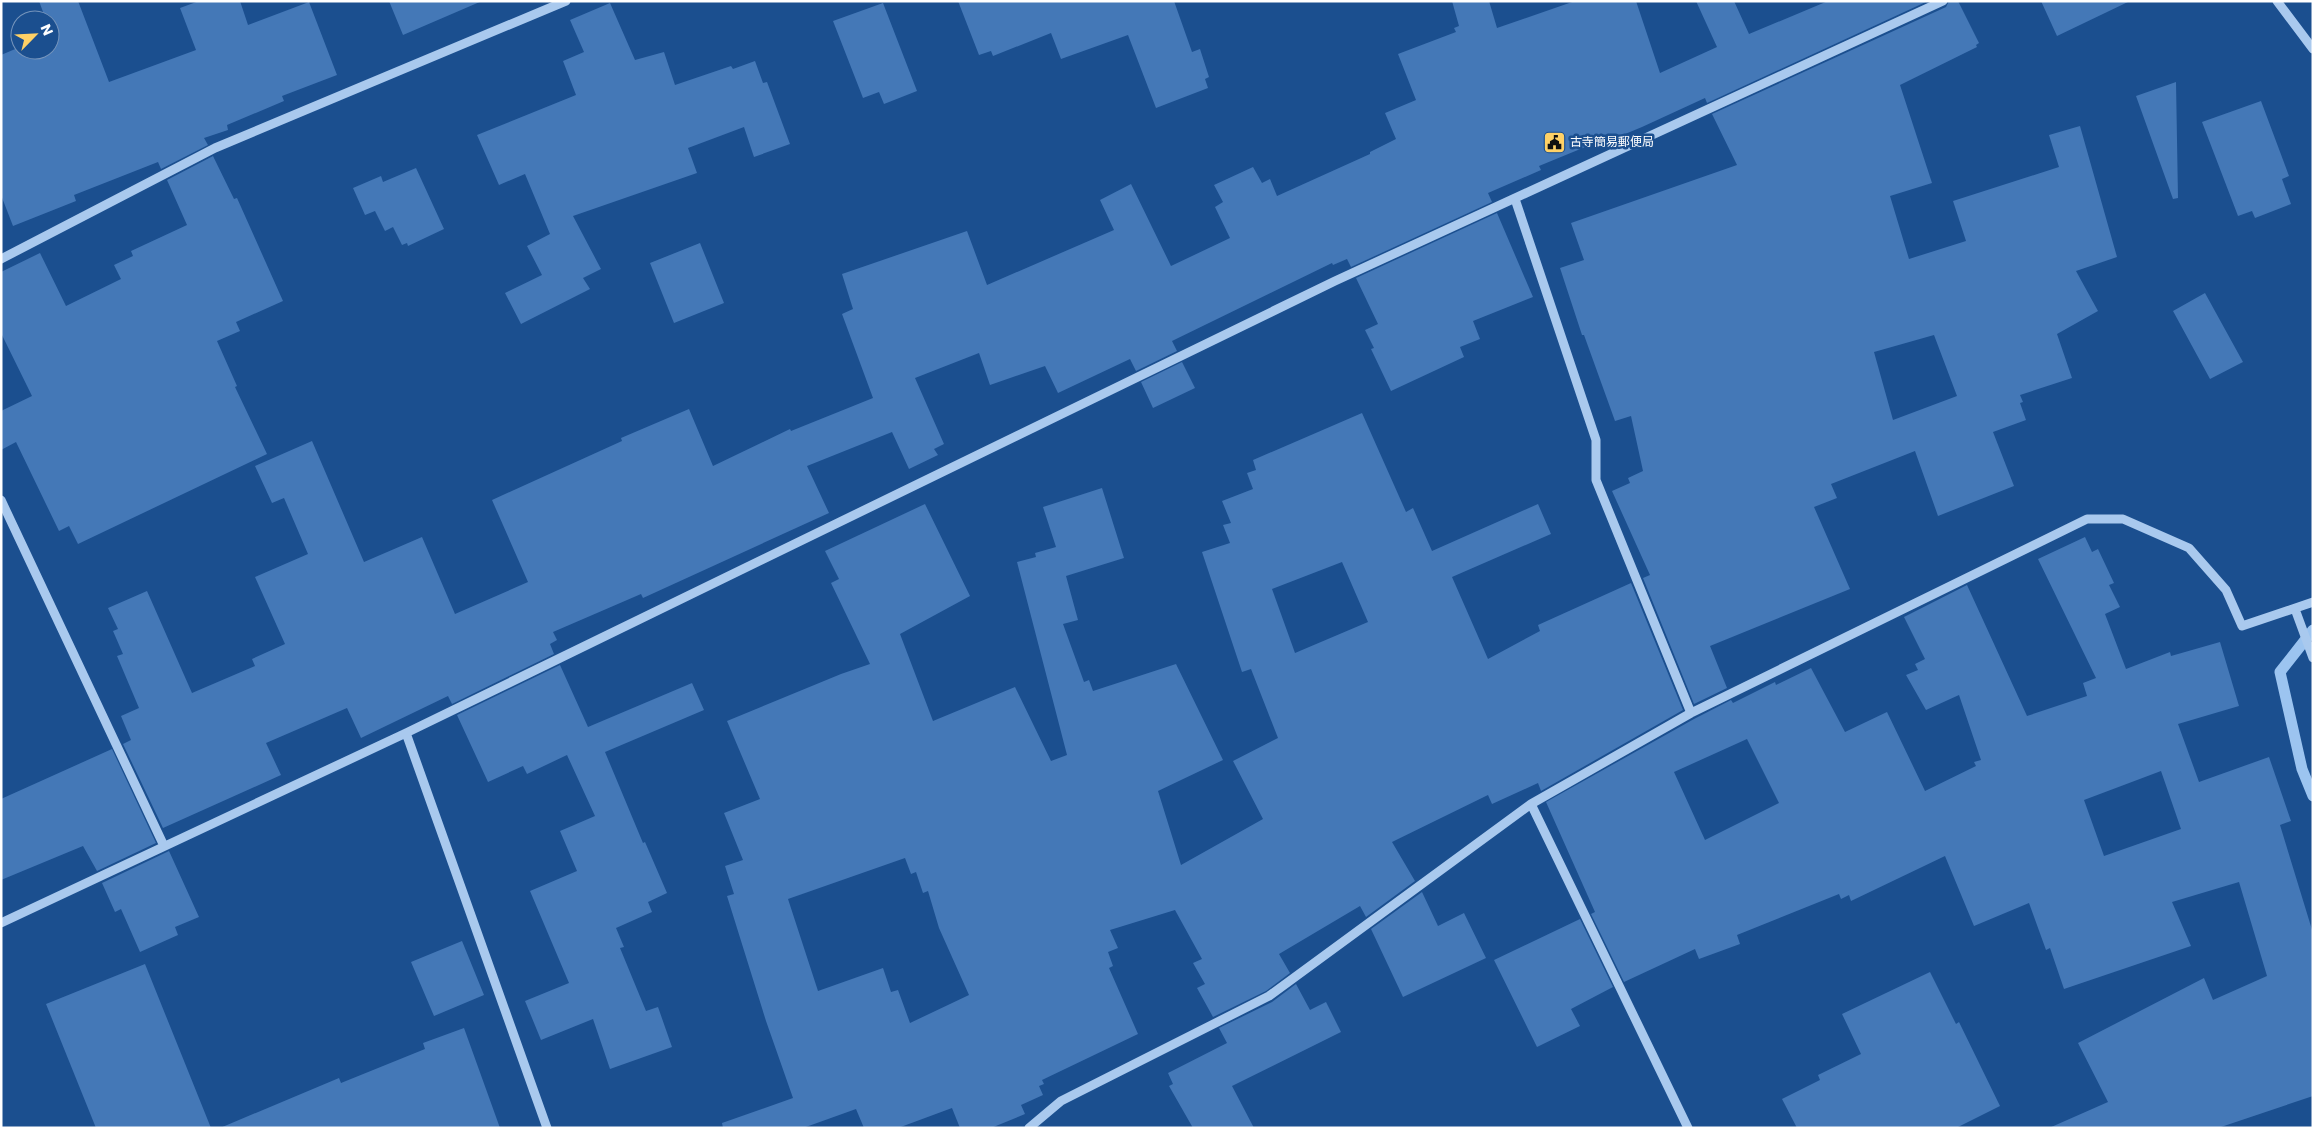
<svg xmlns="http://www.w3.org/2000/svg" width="2314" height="1129" font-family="Poppins,'Noto Sans JP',sans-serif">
	<rect width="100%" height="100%" fill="#1b4f8f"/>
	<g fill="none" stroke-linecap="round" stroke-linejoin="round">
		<!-- stream -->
		<path stroke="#9cc4f0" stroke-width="11" d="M2313,630L2280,672L2302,769L2313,796"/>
	</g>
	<!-- building -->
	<path fill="#4478b7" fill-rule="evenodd" d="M39,1H78L109,82L196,50L180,8L199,1H240L248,25L309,2L337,75L282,96L284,101L227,125L228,130L204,138L208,145L161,169L158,162L74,195L76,201L13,226L1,195V55L20,47V50H50V20H46Z
		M389,1H482L403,35Z
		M958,1H1174L1192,52L1200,49L1209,77L1205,79L1208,88L1156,108L1128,35L1061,59L1051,33L993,56L991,51L979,55Z
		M1452,1H1489L1497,28L1575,1H1636L1660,73L1717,47L1696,1H1734L1749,34L1828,1H1928L1707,103L1705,98L1642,127L1613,139L1612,136L1539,166L1541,170L1488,193L1492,202L1351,267L1347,259L1333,265L1332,263L1172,341L1177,351L1136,371L1130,359L1058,393L1045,366L990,385L979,353L915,378L944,444L934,449L938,455L909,469L892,432L807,466L829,513L643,598L641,594L553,632L557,640L550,644L554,654L452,704L448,696L361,738L347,708L266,743L281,775L163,828L123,744L131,740L121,716L139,708L117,656L123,654L113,631L118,629L108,608L147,591L192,693L255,666L252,659L285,644L255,577L308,554L284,498L272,503L255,466L312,441L364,562L422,537L455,614L528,582L492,500L622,441L621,438L689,409L713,466L790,429L791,431L873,398L842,314L853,309L842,274L967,231L987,285L1114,230L1100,200L1131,184L1171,266L1230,238L1215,207L1223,202L1214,185L1253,167L1262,183L1270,179L1277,196L1370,154V152L1396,139L1385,113L1416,100L1398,54L1456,32L1454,28L1459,26Z
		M1949,1H1958L1979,43L1976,45L1977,47L1900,85L1932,183L1890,196L1909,259L1966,241L1953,201L2059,167L2049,135L2080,126L2117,257L2076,271L2098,311L2057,334L2072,378L2020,395L2023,402L2020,403L2026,420L1993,432L2014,486L1938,516L1915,451L1831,484L1837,498L1814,507L1850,589L1710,646L1727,688L1694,704L1643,578L1650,575L1612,491L1630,483L1628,478L1643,471L1631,416L1615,421L1584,335H1582L1560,268L1584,260L1571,223L1737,165L1712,114L1946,7ZM1934,335L1957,396L1893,420L1874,352Z
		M2041,1H2130L2057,36Z
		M610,3L635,60L664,52L675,85L731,66L733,69L755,61L763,83L767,82L790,144L754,157L744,127L688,148L697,173L573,216L601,269L583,278L590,289L521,324L505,293L542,275L527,246L550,234L525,174L499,185L477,135L576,95L563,61L584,52L570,20Z
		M883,3L917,91L884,104L879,92L863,98L833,21Z
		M2176,82L2178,198L2173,199L2136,96Z
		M2261,101L2289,176L2282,179L2291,204L2255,218L2252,211L2238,216L2202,122Z
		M213,156L234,199L237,198L283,301L236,322L240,331L217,341L237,386L235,387L267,454L78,544L69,526L59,531L16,442L1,450V411L32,396L1,333V272L40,253L66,306L121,279L114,265L133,256L131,251L187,225L167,180Z
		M416,168L444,229L408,246L407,243L402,245L393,227L385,231L375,211L365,215L353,188L381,176L383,182Z
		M1497,213L1533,297L1473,321L1480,339L1460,347L1464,357L1391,391L1371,349L1374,348L1365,330L1378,324L1356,278Z
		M700,243L724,303L674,323L650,263Z
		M2205,293L2243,362L2210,379L2173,311Z
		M1182,362L1195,388L1153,408L1141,382Z
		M1362,413L1406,512L1413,508L1432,551L1538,504L1551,534L1452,577L1488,659L1540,631L1538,625L1631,583L1683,710L1541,791L1538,783L1492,804L1488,795L1392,842L1415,881L1366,917L1360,906L1279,954L1290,973L1266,991L1213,1017L1197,988L1205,984L1193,963L1202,959L1175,910L1110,930L1118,948L1108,952L1113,966L1109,968L1138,1034L1042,1080L1044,1084L1039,1086L1043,1095L1021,1105L1025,1114L991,1128H960L952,1108L898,1128H864L856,1109L803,1128H723L722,1123L793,1098L766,1021L727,896L734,894L725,866L743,860L724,813L760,799L727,721L841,674L870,664L831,583L839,579L825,551L925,504L970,596L900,634L933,721L1015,687L1051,761L1067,755L1017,562L1036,557L1035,553L1056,547L1043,507L1102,488L1124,558L1066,576L1078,620L1063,624L1084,682L1089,680L1093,691L1176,664L1223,760L1158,791L1181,865L1263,819L1233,761L1278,738L1251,669L1242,672L1202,552L1230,543L1223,525L1231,523L1222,501L1253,489L1247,473L1256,470L1253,460ZM1342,562L1368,622L1295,653L1272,589ZM905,858L911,874L916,872L923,893L928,891L939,928L969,995L910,1023L898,990L891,992L883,968L818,991L788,899Z
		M2085,537L2092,552L2098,549L2114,583L2109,585L2120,607L2105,614L2126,669L2170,652L2171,656L2220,642L2239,706L2178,724L2199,782L2269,757L2291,821L2280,825L2313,933V1096L2218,1128H2049L2108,1102L2078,1043L2204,978L2213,1000L2267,976L2239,882L2172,902L2191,946L2064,989L2050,948L2046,950L2029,903L1974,926L1945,856L1851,901L1849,895L1841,899L1839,894L1737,935L1740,944L1699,959L1695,949L1624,982L1591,914L1595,912L1546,802L1694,719L1731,700L1733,703L1775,682L1776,685L1811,668L1845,732L1887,712L1925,791L1976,766L1974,762L1981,760L1959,695L1926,710L1906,675L1918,670L1915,664L1925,659L1904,617L1967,585L2027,716L2087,696L2083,683L2096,678L2038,559ZM1747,739L1779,803L1705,840L1674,772ZM2161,771L2181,829L2104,856L2084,800Z
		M560,665L588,727L692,683L704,710L605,752L643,843L645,842L667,893L648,902L652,912L616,928L624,947L620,948L646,1011L658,1007L672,1047L610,1069L593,1019L541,1040L525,1001L569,983L530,891L577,871L560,831L595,816L567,755L527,774L523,766L488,782L457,715Z
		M112,749L156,843L97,871L83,846L1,880V799Z
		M169,851L199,917L175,927L178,935L140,952L121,909L115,912L102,883Z
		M1422,892L1438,926L1464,913L1486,958L1403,997L1371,929Z
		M1580,919L1613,987L1571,1009L1580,1026L1537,1047L1494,960Z
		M462,941L484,995L434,1016L411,962Z
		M145,964L211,1128H96L46,1004Z
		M1930,972L1956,1024L1959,1022L2000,1106L1956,1128H1797L1782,1099L1820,1080L1818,1075L1861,1054L1842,1014Z
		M1296,984L1310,1010L1326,1002L1341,1032L1232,1086L1254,1128H1193L1169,1086L1173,1084L1168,1073L1227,1043L1219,1028L1272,1002Z
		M464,1028L500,1128H220L339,1078L341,1083L425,1049L423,1043Z"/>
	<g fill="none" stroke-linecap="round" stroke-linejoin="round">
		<!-- minor -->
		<path stroke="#a9c9ee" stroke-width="9" d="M2277,1L2313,49
			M1515,199L1596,440V480L1691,713
			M1,259L215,148L566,1
			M1,500L164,846
			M2295,609L2313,658
			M406,733L547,1128
			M1531,804L1688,1128
			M1,923L406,733L1335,281L1943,1
			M1029,1128L1061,1101L1269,996L1531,804L1691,713L2087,519H2123L2189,548L2226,590L2242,626L2313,602"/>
	</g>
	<!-- icons -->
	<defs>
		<symbol id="civic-square" viewBox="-11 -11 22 22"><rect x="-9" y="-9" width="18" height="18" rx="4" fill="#ffd166" stroke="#1b4f8f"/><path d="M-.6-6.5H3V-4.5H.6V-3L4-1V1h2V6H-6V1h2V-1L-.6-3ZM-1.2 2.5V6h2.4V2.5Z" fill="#111"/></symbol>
	</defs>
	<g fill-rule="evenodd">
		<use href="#civic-square" x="1542" y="130" width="25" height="25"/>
	</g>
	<g text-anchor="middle" stroke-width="5" stroke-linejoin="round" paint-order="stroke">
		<!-- poi labels -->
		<g font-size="12" fill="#fff" stroke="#1b4f8f" text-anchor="start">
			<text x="1570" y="146">古寺簡易郵便局</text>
		</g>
	</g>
	<!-- border -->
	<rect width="2314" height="1129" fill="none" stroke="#ffffff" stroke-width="5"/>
	<!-- north arrow -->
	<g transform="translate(35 35) rotate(66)"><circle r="24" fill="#1b4f8f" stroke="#7695bc"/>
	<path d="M0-4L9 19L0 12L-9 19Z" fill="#ffd166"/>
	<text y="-8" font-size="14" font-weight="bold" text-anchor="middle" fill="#ffffff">N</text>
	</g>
</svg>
